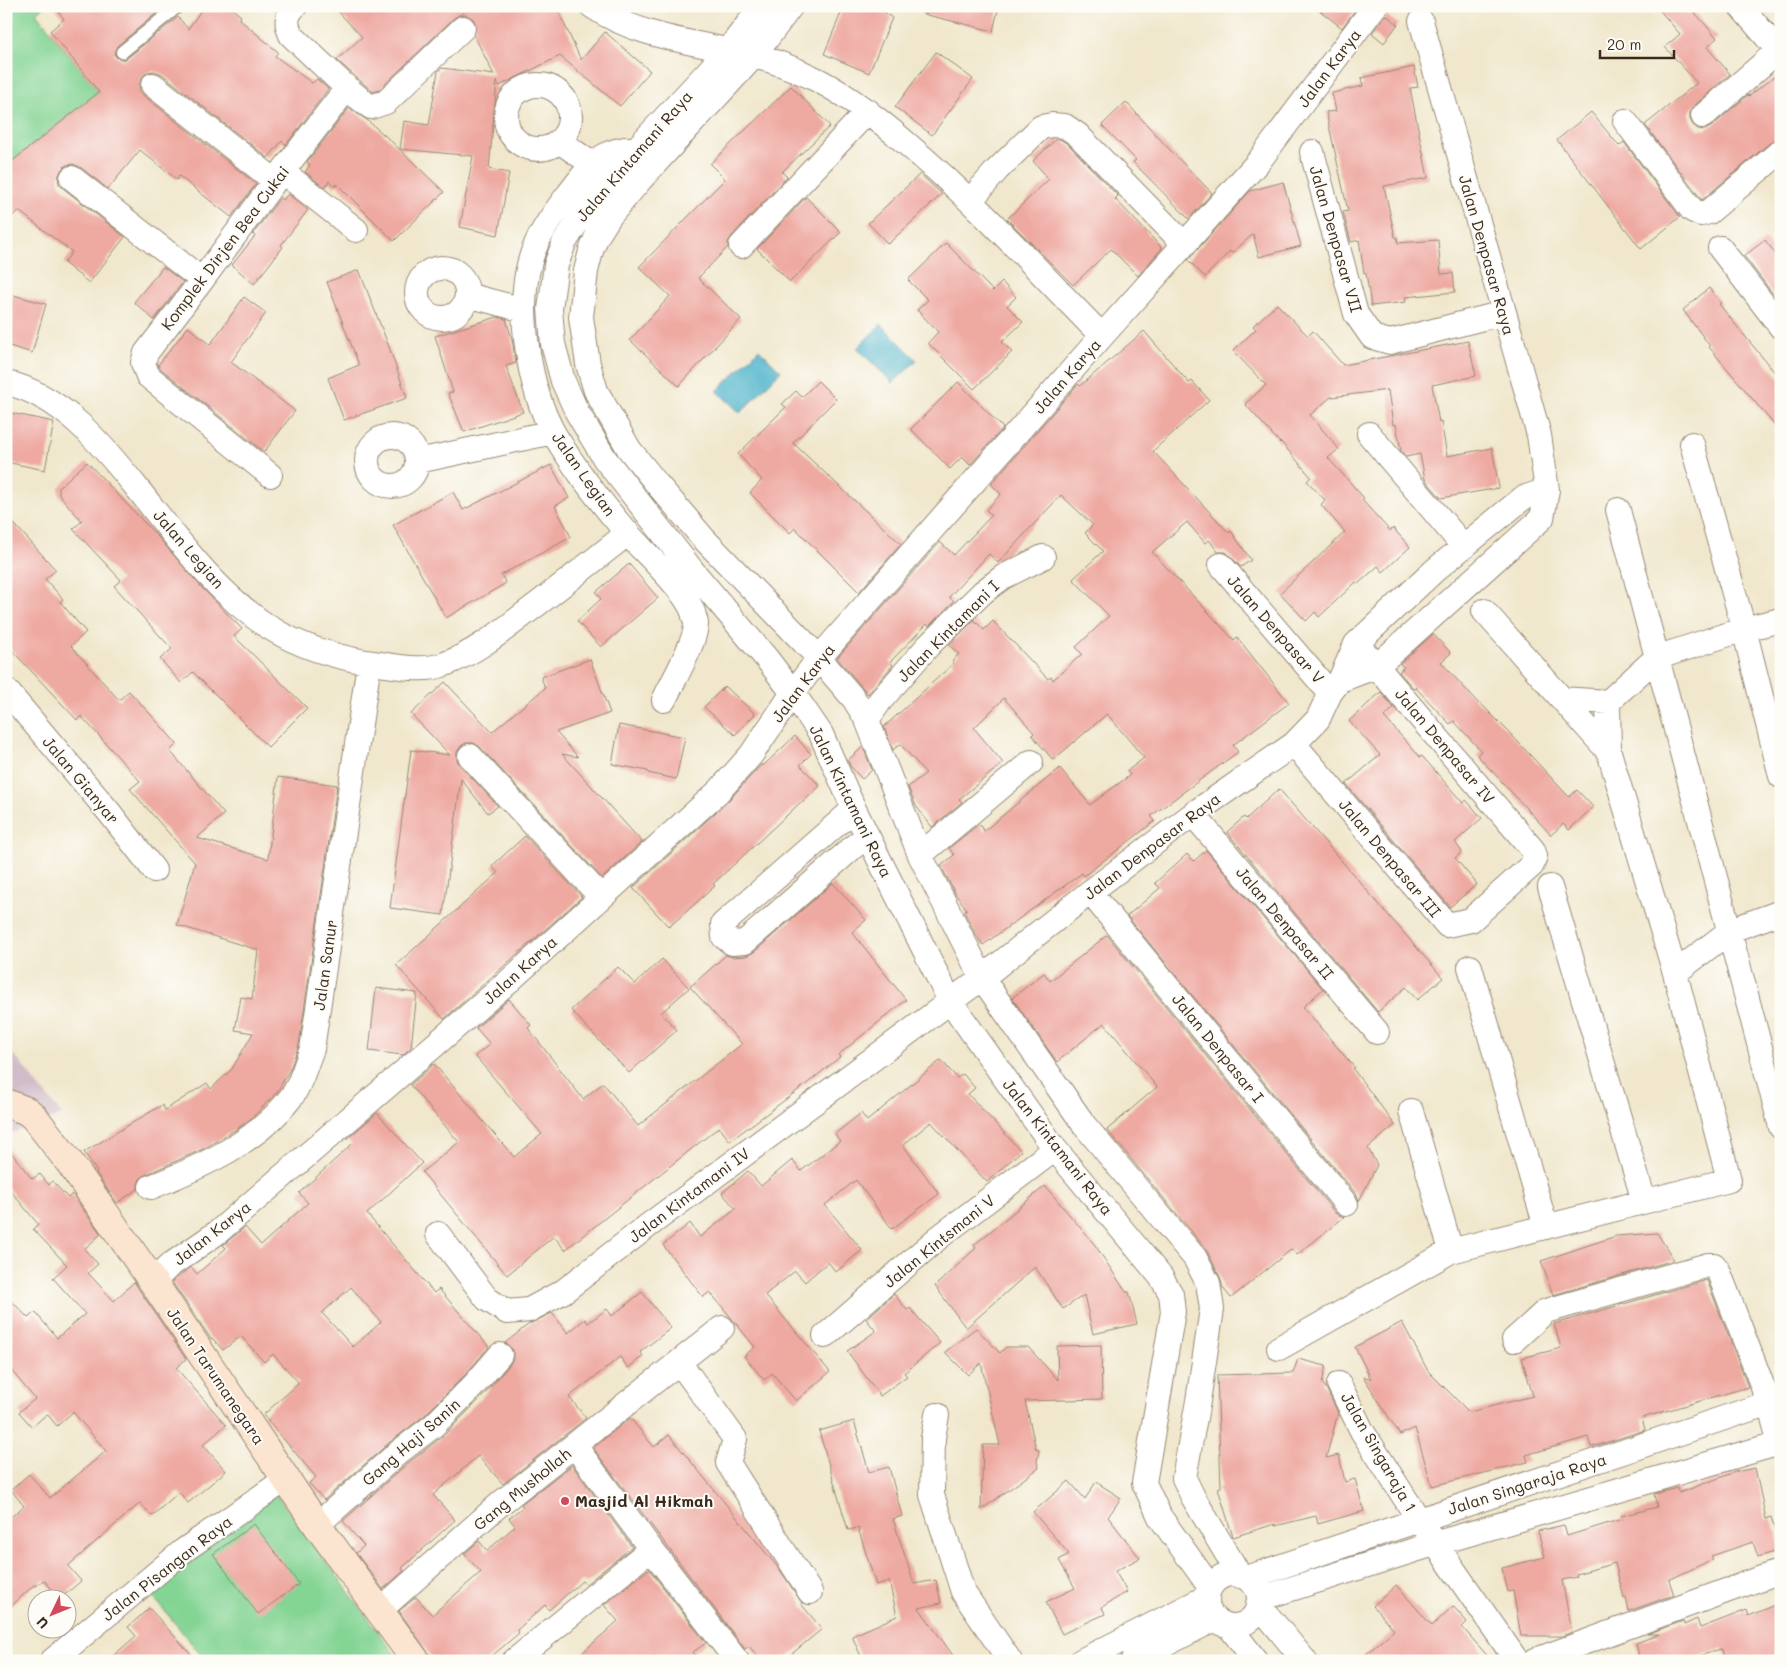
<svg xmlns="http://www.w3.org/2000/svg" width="1787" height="1667" font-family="Mali,sans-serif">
	<rect width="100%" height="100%" fill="#fdfcf7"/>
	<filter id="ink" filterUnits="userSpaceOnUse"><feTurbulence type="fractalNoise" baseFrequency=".02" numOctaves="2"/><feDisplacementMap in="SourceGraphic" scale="10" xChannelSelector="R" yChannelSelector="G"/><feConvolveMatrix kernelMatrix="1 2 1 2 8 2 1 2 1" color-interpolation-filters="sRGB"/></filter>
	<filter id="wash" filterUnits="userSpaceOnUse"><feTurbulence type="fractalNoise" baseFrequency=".0096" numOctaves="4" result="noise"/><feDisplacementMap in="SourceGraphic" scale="20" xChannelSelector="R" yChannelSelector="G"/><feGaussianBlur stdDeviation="1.12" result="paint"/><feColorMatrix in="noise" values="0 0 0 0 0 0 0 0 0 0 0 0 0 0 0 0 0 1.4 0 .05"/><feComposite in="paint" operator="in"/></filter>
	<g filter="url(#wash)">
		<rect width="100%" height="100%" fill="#f0e7cc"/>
		<!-- industrial -->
		<path fill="#d1bdc9" d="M6,1045L62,1115L6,1135Z"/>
		<!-- green -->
		<path fill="#84d494" stroke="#607f59" d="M6,6H44L36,13L99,92L6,166Z
			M273,1490L400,1661H206L146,1588Z"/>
		<!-- water -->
		<path fill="#4bb2ca" stroke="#436e74" d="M881,324L917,360L893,383L857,348Z
			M759,349L781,371L740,413L717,391Z"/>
		<g id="blocks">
			<!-- building -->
			<path fill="#eea9a1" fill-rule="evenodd" d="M54,6H165L117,46L114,54L116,57L123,60L127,58L178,17L188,29L204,6H229L241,16L239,19L278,52L275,56L312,83L317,79L328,89L286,145L282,141L268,158L162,74L154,71L148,72L143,76L139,84L140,91L144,96L256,184L231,217L179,176L177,180L140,150L108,189L80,167L73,164L66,165L61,170L58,177L59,184L63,188L125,237L89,283L64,263L72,252L19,211L6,221V166L99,92L50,31L64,19Z
				M333,6H556L581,60L605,32L650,71L620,106L560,56L499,86L497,81L489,169L509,173L498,235L460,227L473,156L400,149L404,121L429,125L438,71L442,68L494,75L474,35L476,25L473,19L463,13L454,18L379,90L373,92L337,60L362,37Z
				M844,6H876L892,18L869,73L824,54Z
				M924,6H999L993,31L923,14Z
				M1314,6H1358L1342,28Z
				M1656,6H1689L1717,38L1707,47L1730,74L1694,106L1690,111V119L1693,125L1698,129L1705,130L1712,126L1748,95L1749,96L1781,71V136L1772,141L1702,200L1645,125L1697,83L1665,47L1680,34Z
				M1386,15L1398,24L1384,43L1372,33Z
				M936,52L973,79L932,135L895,107Z
				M1414,67L1418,87L1410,88L1428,178L1384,186L1395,237H1397L1398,243L1438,240L1441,274L1453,273L1455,292L1405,297L1406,302L1371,306L1366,273H1364L1359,240L1351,242L1343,212L1348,211L1326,112L1336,111L1332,93L1363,86L1361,78Z
				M791,86L830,126L782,172L787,177L731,237L728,242V247L698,278L741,319L679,386L630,340L670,296L639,267L725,179L710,164Z
				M1126,102L1170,150L1212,193L1189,219L1133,162L1136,160L1102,125Z
				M349,108L367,120L391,141L444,192L394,241L337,184L335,187L329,181L325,188L305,172L310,165L307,162Z
				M1591,112L1619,146L1624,142L1680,217L1641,249L1557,140Z
				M1056,139H1060L1068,144L1086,163L1118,196L1115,199L1162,248L1138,276L1111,249L1073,285L1007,219L1049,179L1033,161Z
				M920,174L942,194L888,244L868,223Z
				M1283,182L1301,246L1259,257L1253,234L1232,253L1230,251L1205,277L1188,260L1250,191Z
				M288,194L308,210L281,245L283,247L254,284L232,265L255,236L253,234L280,198L283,200Z
				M806,197L841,232L790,282L757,249Z
				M1765,240L1781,261V294L1776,298L1744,256Z
				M946,243L993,291L1002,282L1016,297L1007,306L1023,322L1002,342L1012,352L974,389L928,343L938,332L917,310L928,300L908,280Z
				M163,267L183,282L154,320L134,302Z
				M359,270L389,347L407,398L344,420L328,378L359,365L327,282Z
				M1709,288L1721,303L1719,304L1735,324L1781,380V433L1709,347L1710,346L1683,310Z
				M6,294H10L46,304L32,353L6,345Z
				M244,297L266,313L231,362L295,411L264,452L160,368L158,365L188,327L210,345Z
				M1277,304L1308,336L1313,331L1343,365L1468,341L1476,376L1432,385L1439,422L1441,421L1447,456L1492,448L1499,488L1441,498L1425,479L1420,454L1406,457L1401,451L1396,424L1393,425L1388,390L1331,397L1310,415L1339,449L1328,458L1364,498L1362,500L1390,531L1393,528L1410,547L1383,572L1378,566L1358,584L1356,582L1319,617L1315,612L1306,621L1280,593L1345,532L1321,505L1325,500L1307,481L1311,477L1281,442L1280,443L1245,404L1266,385L1233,351L1256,329L1253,326Z
				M497,317L506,319L512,339L516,363L506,366L523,412L464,432L448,393L453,392L435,336Z
				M1144,331L1189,383L1192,381L1209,400L1153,451L1229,533L1231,531L1251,560L1241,567L1226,552H1218L1209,540L1205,543L1187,522L1152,552L1234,640L1237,637L1289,703L1233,745L1238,752L1151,816L1155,821L1084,876L1082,873L983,945L976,935L964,911L967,909L956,895L941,866L954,855L949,848L979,824L984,831L1060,768L1090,805L1130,775L1127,771L1144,758L1107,714L1053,760L1032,735L1034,733L1004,698L974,728L1003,763L959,799L962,802L932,827L916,806L908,787L926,773L900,744L893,750L884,727L954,663L952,661L959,654L949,645L974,620L984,630L993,621L1048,679L1051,677L1053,680L1082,654L1076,647L1109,616L1073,579L1103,551L1085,533L1093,525L1061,495L998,563L989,554L949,597L954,601L929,626L927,624L890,662L893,665L868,694L837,658L940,542L954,555L992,515L986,510L1001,494L991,484L1078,384L1080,386Z
				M818,381L836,399L793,443L901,544L859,592L795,528L790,533L750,493L762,480L738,454L786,407L782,404L796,391L802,397Z
				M958,382L1003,428L970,465L962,457L950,469L911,429Z
				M6,412L54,422L45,470L6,462Z
				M87,462L159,538L203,589L242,629L234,636L307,708L268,747L193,672L181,683L160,659L172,649L114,586L121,580L73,529L82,521L59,495V487Z
				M551,465L569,498L555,506L571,537L501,575L506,583L446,618L393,525L453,492L463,510Z
				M6,515L56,570L45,579L63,599L60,602L86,632L71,646L119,700L129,691L161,726L177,744L170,751L224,814L197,838L268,859L278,777L337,785L299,1045L290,1069L277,1092L252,1118L238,1128L203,1149L145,1175L140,1179L138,1185V1189L117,1203L96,1173L97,1172L84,1152L162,1105L165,1110L207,1083L211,1089L232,1069L253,1033L235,1030L241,997L252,999L258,950L177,925L195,863L130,789L140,781L81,716L77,720L6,644Z
				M629,564L658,598L601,647L577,621L601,599L596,592Z
				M1433,634L1451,653L1441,662L1479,704L1480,703L1506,729L1569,797L1577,790L1593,807L1569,830L1563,824L1551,835L1477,755L1481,751L1454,721L1450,724L1415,687L1414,689L1399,672L1404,667L1400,664Z
				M590,659L610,713L556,732L578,757L562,754L642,842L602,878L480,747L474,743H466L461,746L457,752V760L460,765L498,806L488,813L461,779L443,915L390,908L411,750L450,755L411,714L445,682L492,732L545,688L541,677Z
				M725,686L755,714L735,735L704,707Z
				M1381,692L1394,708L1384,717L1420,757L1422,756L1463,803L1466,800L1482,818L1455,842L1462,852L1455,858L1477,884L1450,907L1346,784L1380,755L1349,721Z
				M619,725L685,737L676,779L648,773V771L612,764Z
				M795,736L811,754L800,765L820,786L802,803L801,802L713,884L715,886L669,927L633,888L728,801L761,765H764Z
				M863,747L872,770L862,779L850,766L848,760Z
				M1279,789L1443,978L1417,1000L1406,987L1378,1012L1227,832L1244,817L1246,819Z
				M525,836L582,897L444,1019L396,965L498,873L492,866Z
				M1206,850L1323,989L1303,1007L1355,1068L1353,1069L1395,1125L1368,1148L1377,1165L1359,1201L1357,1195L1127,916L1160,888L1155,883L1187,854L1194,861Z
				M833,883L866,920L852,932L906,1000L838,1055L840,1057L809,1082L730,1141L719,1127L565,1250L554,1236L507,1275L422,1172L459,1142L410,1085L434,1064L514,1157L542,1134L475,1056L490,1044L476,1028L509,999L531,1025L528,1028L583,1099L603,1083L638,1126L742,1044L690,987L726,955L733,957L746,956L754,952Z
				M1107,935L1335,1213L1344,1217L1297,1255L1292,1249L1231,1298L1223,1288L1220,1277L1206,1249L1107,1130L1157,1087L1104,1023L1057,1062L1012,998L1044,973L1050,981Z
				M662,959L689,988L661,1013L677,1030L629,1073L571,1010L618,967L635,984Z
				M376,988L417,993L411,1047L403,1055L369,1051Z
				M941,1060L957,1078L963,1074L975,1088L968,1094L1021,1151L987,1182L931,1122L903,1145L939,1194L892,1229L856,1180L825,1205L862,1250L836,1272L828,1262L805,1282L795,1271L765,1295L830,1372L796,1401L772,1373L764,1380L744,1356L755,1347L710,1292L703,1297L663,1245L690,1223L700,1237L736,1209L722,1193L748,1171L761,1186L792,1160L801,1171L840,1141L835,1134L861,1113L867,1121Z
				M377,1113L422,1163L367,1214L434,1293L439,1289L489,1347L464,1376L424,1416L390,1442L324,1500L309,1483L316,1477L263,1415L299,1383L273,1354L264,1362L241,1336L223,1350L212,1338L211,1339L172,1282L191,1267L197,1274L226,1248L223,1245L245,1227L261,1245L308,1203L299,1193L352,1144L347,1139ZM351,1287L381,1322L353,1347L322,1313Z
				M6,1146L32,1179L40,1174L49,1185L52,1181L68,1198L72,1194L101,1234L84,1249L98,1264L88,1273L114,1301L134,1282L186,1359L176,1368L226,1425L203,1445L226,1471L188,1503L179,1492L152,1516L140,1503L68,1566L81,1581L60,1599L44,1580L36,1586L34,1585L6,1611V1521L24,1506L11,1490L29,1474L50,1498L106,1451L73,1412L57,1426L47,1414L32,1427L19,1412L35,1399L6,1364V1295L28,1318L35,1312L57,1338L85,1314L53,1278L67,1265L33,1229L38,1224L6,1185Z
				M1045,1186L1095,1245L1126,1292H1129L1137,1324L1093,1334L1084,1295L1063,1309L1035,1267L966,1328L935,1286L976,1248L974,1245Z
				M1657,1233L1674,1260L1553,1295L1541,1261L1616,1236Z
				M1707,1280L1748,1387L1642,1418L1645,1430L1602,1444L1591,1447L1588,1437L1526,1455L1528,1462L1432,1486L1415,1428L1400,1435L1363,1376L1371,1379L1355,1347L1402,1322L1428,1371L1469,1412L1533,1396L1522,1358L1561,1348L1554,1324Z
				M642,1292L671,1328L640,1352L643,1356L628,1368L620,1357L569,1397L586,1418L503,1484L478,1456L433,1495L455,1520L402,1568L404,1571L383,1589L356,1553L364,1546L343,1521L408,1463L443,1436L484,1395L510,1364L513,1358V1350L505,1343L529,1324L552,1313L568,1333L585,1319L588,1323L607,1309L612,1316Z
				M894,1294L907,1310L910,1308L940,1343L904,1373L907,1376L880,1396L847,1351L876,1331L866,1319Z
				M976,1328L1000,1353L1006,1347H1028L1058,1380L1057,1346L1101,1345L1102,1399L1025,1401L1036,1449L1039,1450L1037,1462L1039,1468L981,1510L983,1445H1000L981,1363L968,1375L945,1352Z
				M1298,1359L1326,1366L1322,1383L1326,1388L1338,1413L1326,1458L1339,1455L1345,1482L1355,1479L1364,1511L1318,1524L1316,1516L1275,1526V1524L1233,1537L1218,1488L1221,1487L1217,1375L1293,1373Z
				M630,1418L654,1447L669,1435L780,1570L802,1603L801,1604L822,1629L783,1661H761L749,1646L745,1649L593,1448Z
				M854,1421L869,1472L889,1467L902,1516L893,1519L914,1584L936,1580L941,1603L919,1608L957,1661H863L852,1636L897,1616L889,1581L876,1585L858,1528L848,1530L819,1431Z
				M572,1465L632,1547L586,1584L582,1581L549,1610L545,1605L517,1630L519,1633L486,1661H434L399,1611L416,1597L432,1615L481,1572L464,1554L479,1541L487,1551L515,1526L509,1518L523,1507L521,1504Z
				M1755,1468L1766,1519L1771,1517L1781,1550L1758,1557L1753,1542L1711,1556L1713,1559L1669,1580L1674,1595L1629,1611L1626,1597L1624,1598L1615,1563L1576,1574L1577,1577L1562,1580L1572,1632L1562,1636H1521L1513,1591L1508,1592L1502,1568L1545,1557L1538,1531L1564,1525L1567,1536L1622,1519L1621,1516L1657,1507L1654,1494L1678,1488L1679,1493L1735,1472Z
				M1069,1481L1085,1499L1096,1482L1121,1498L1108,1517L1140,1558L1115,1571L1127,1592L1102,1607L1105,1614L1062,1634L1046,1602L1075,1588L1059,1560L1069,1554L1033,1512Z
				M254,1524L299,1584L258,1614L213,1554Z
				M649,1569L706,1643L693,1652L700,1661H573L618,1621L604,1605Z
				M1396,1585L1432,1626L1453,1606L1467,1622L1462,1627L1492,1661H1358L1394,1630L1373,1606Z
				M1781,1602V1661H1726L1723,1648L1686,1661H1640L1636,1643L1660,1634H1647L1683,1621L1684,1625L1697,1619L1700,1628L1747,1610L1749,1616Z
				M149,1608L197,1661H107L136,1636L128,1627Z"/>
		</g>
	</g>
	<g filter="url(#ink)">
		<use href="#blocks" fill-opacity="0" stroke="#968875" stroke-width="1"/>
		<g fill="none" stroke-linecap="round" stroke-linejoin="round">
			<defs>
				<path id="lane" d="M122,52L178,6"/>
				<path id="street" d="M592,6C640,39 699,42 753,56C771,60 790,67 807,75C843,91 876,117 906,143C976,202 1038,271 1102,336
					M762,6L728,50L637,148L602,189L580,218L564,243L556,265L550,309L553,344L563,381L577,412L605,459L691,569L767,659L793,693L821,734L854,809L950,1001L1055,1149L1161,1277L1171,1294L1173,1312L1144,1483L1160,1517L1210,1587
					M791,6L754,56L641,179L609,217L597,236L591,251L586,271L581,317L588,364L596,391L629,449L657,484L704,539L819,658L854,699L867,720L920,855L982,978L1085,1126L1195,1258L1208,1283L1212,1309L1198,1401L1184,1478L1193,1497L1240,1576
					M1740,6L1778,50
					M153,85L275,181
					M506 117a32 32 0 1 1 64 0a32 32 0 1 1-64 0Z
					M347,88L365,103L371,107L386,102L463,28
					M1703,116L1781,48
					M1625,121L1692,210L1701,214L1709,212L1781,151
					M559,141L592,164
					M646,150C603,143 591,166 567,196C552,216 537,236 530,261C516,310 529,389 554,434C575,469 601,503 628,534C645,553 685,590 693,612C694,616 695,620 696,623C697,640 672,683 664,700
					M1312,152L1356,314L1372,337L1390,342L1503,313
					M283,172L356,230
					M72,178L202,280
					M970,201L997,170L1041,127L1052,125L1065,126L1078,135L1184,244
					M741,246L868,111
					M1720,248L1781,327
					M417 293a25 25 0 1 1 50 0a25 25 0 1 1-50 0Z
					M467,295L524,310
					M6,383C61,394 104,447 137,488C176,537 214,591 267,626C300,647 341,659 380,664C401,667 425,672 445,664C475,653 502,631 527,612C561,587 594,560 628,533
					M1369,434L1464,547
					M367 461a25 25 0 1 1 50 0a25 25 0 1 1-50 0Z
					M1692,444L1744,629L1781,776
					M418,461L553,432
					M270,475L148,376L143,363L146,353L202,280L275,181L347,88L291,35C286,24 285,15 295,6
					M1618,510C1671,716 1728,921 1781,1127
					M1221,565L1330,693
					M1340,680L1377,666L1542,518L1547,490L1539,435L1421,21
					M6,690L109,812L154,870
					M1562,699L1608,702
					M867,720L880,701L928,646L983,592L1003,577L1043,557
					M1294,744L1447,925L1471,920L1532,865L1535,856L1533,850L1366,654
					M1609,752L1608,702L1656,658L1744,629L1781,620
					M470,756L601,897
					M854,809L723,924L724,937L732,943L745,942L867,835
					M1193,814L1377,1032
					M920,855L1031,762
					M1550,887L1644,1201
					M1090,892L1346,1204
					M1470,967L1546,1227
					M1675,973L1731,930L1781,912
					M1411,1111L1451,1251
					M151,1187C203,1166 258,1142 292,1096C301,1084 306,1063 312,1049L369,663
					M438,1234L487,1299L507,1312L529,1310L564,1291L649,1225L982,978L1090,892L1193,814L1294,744L1318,719L1330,693L1340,680L1356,644L1435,570L1523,498L1547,490
					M153,1282L169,1266L218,1232L509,981L719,791L751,755L793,693L819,658L1102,336L1259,161L1375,6
					M825,1336L938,1238L1055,1149
					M1514,1340L1546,1311L1708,1265H1714L1718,1270L1769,1403L1781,1447
					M1279,1348L1451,1251L1729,1180L1675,973L1609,752L1484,611
					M680,1363L735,1439L728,1463L810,1592
					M1339,1384L1362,1431L1419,1520L1517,1661
					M937,1415L933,1438L932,1495L963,1592L1010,1661
					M575,1446L651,1549L737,1661
					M317,1525L399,1452L433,1426L474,1385L500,1355
					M1207 1600a26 26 0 1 1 52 0a26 26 0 1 1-52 0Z
					M1246,1578L1769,1403
					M1259,1599L1434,1544L1780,1443
					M1258,1604L1305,1661
					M379,1611L501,1503L722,1328
					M1229,1626L1256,1661
					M52,1661L183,1551L286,1479
					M514,1661L651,1549
					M1081,1661L1207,1597
					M1133,1661L1215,1619
					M1533,1661L1781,1571"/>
				<path id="secondary" d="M6,1103L27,1111L34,1117L70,1163L153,1282L317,1525L416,1661"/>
			</defs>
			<!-- lane casing -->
			<use href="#lane" stroke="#968875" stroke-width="15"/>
			<!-- street casing -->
			<use href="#street" stroke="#968875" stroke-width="26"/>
			<!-- secondary casing -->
			<use href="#secondary" stroke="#968875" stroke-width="30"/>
			<!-- lane -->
			<use href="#lane" stroke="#fff" stroke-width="12"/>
			<!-- street -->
			<use href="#street" stroke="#fff" stroke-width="24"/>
			<!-- secondary -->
			<use href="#secondary" stroke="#fce5d0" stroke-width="28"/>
		</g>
	</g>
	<!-- markers -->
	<circle fill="#d1495b" stroke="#fdfcf7" stroke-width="2" cx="565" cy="1501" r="5"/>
	<g text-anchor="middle" stroke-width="4" stroke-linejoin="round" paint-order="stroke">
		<!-- street labels -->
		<g font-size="16" fill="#3b2a1e" stroke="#fdfcf7">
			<text transform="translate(1329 68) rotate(-53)" y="6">Jalan Karya</text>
			<text transform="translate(634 156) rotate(-49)" y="6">Jalan Kintamani Raya</text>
			<text transform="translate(1336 239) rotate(74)" y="6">Jalan Denpasar VII</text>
			<text transform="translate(225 248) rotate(-53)" y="6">Komplek Dirjen Bea Cukai</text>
			<text transform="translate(1487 255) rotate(74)" y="6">Jalan Denpasar Raya</text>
			<text transform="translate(1067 376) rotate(-49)" y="6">Jalan Karya</text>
			<text transform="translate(584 474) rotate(55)" y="6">Jalan Legian</text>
			<text transform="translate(189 549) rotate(49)" y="6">Jalan Legian</text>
			<text transform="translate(1276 629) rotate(49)" y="6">Jalan Denpasar V</text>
			<text transform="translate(948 631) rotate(-45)" y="6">Jalan Kintamani I</text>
			<text transform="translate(803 683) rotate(-53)" y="6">Jalan Karya</text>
			<text transform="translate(1445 746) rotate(50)" y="6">Jalan Denpasar IV</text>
			<text transform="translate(81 780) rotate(50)" y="6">Jalan Gianyar</text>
			<text transform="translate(851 801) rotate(64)" y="6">Jalan Kintamani Raya</text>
			<text transform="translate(1152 846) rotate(-37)" y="6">Jalan Denpasar Raya</text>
			<text transform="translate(1390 858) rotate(50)" y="6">Jalan Denpasar III</text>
			<text transform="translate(1285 923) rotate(50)" y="6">Jalan Denpasar II</text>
			<text transform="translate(325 965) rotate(-82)" y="6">Jalan Sanur</text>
			<text transform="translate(520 970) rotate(-42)" y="6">Jalan Karya</text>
			<text transform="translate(1218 1048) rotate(51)" y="6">Jalan Denpasar I</text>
			<text transform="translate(1058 1147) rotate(52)" y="6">Jalan Kintamani Raya</text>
			<text transform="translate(689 1195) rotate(-37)" y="6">Jalan Kintamani IV</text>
			<text transform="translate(212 1233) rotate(-38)" y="6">Jalan Karya</text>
			<text transform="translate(939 1241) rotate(-39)" y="6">Jalan Kintsmani V</text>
			<text transform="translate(216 1376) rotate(56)" y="6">Jalan Tarumanegara</text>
			<text transform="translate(411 1442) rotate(-41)" y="6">Gang Haji Sanin</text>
			<text transform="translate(1379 1452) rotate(60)" y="6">Jalan Singaraja 1</text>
			<text transform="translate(1527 1484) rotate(-18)" y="6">Jalan Singaraja Raya</text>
			<text transform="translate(522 1489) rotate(-39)" y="6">Gang Mushollah</text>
			<text transform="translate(167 1568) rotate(-38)" y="6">Jalan Pisangan Raya</text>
		</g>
		<!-- poi labels -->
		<g font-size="16" font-weight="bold" fill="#3b2a1e" stroke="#fdfcf7" text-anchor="start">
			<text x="575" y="1507">Masjid Al Hikmah</text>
		</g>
	</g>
	<!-- margin -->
	<rect width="1787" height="1667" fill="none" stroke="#fdfcf7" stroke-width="25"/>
	<!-- north arrow -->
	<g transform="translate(52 1614) rotate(227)"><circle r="24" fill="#fdfcf7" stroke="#afa8a0"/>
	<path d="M0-4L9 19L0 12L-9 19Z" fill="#d1495b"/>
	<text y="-8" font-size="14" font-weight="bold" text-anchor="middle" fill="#3b2a1e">U</text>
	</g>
	<!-- scale -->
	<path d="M1600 50v8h74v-8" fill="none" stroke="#3b2a1e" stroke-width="2.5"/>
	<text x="1607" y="50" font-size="15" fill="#3b2a1e" stroke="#fdfcf7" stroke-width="4" paint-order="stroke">20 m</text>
</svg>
